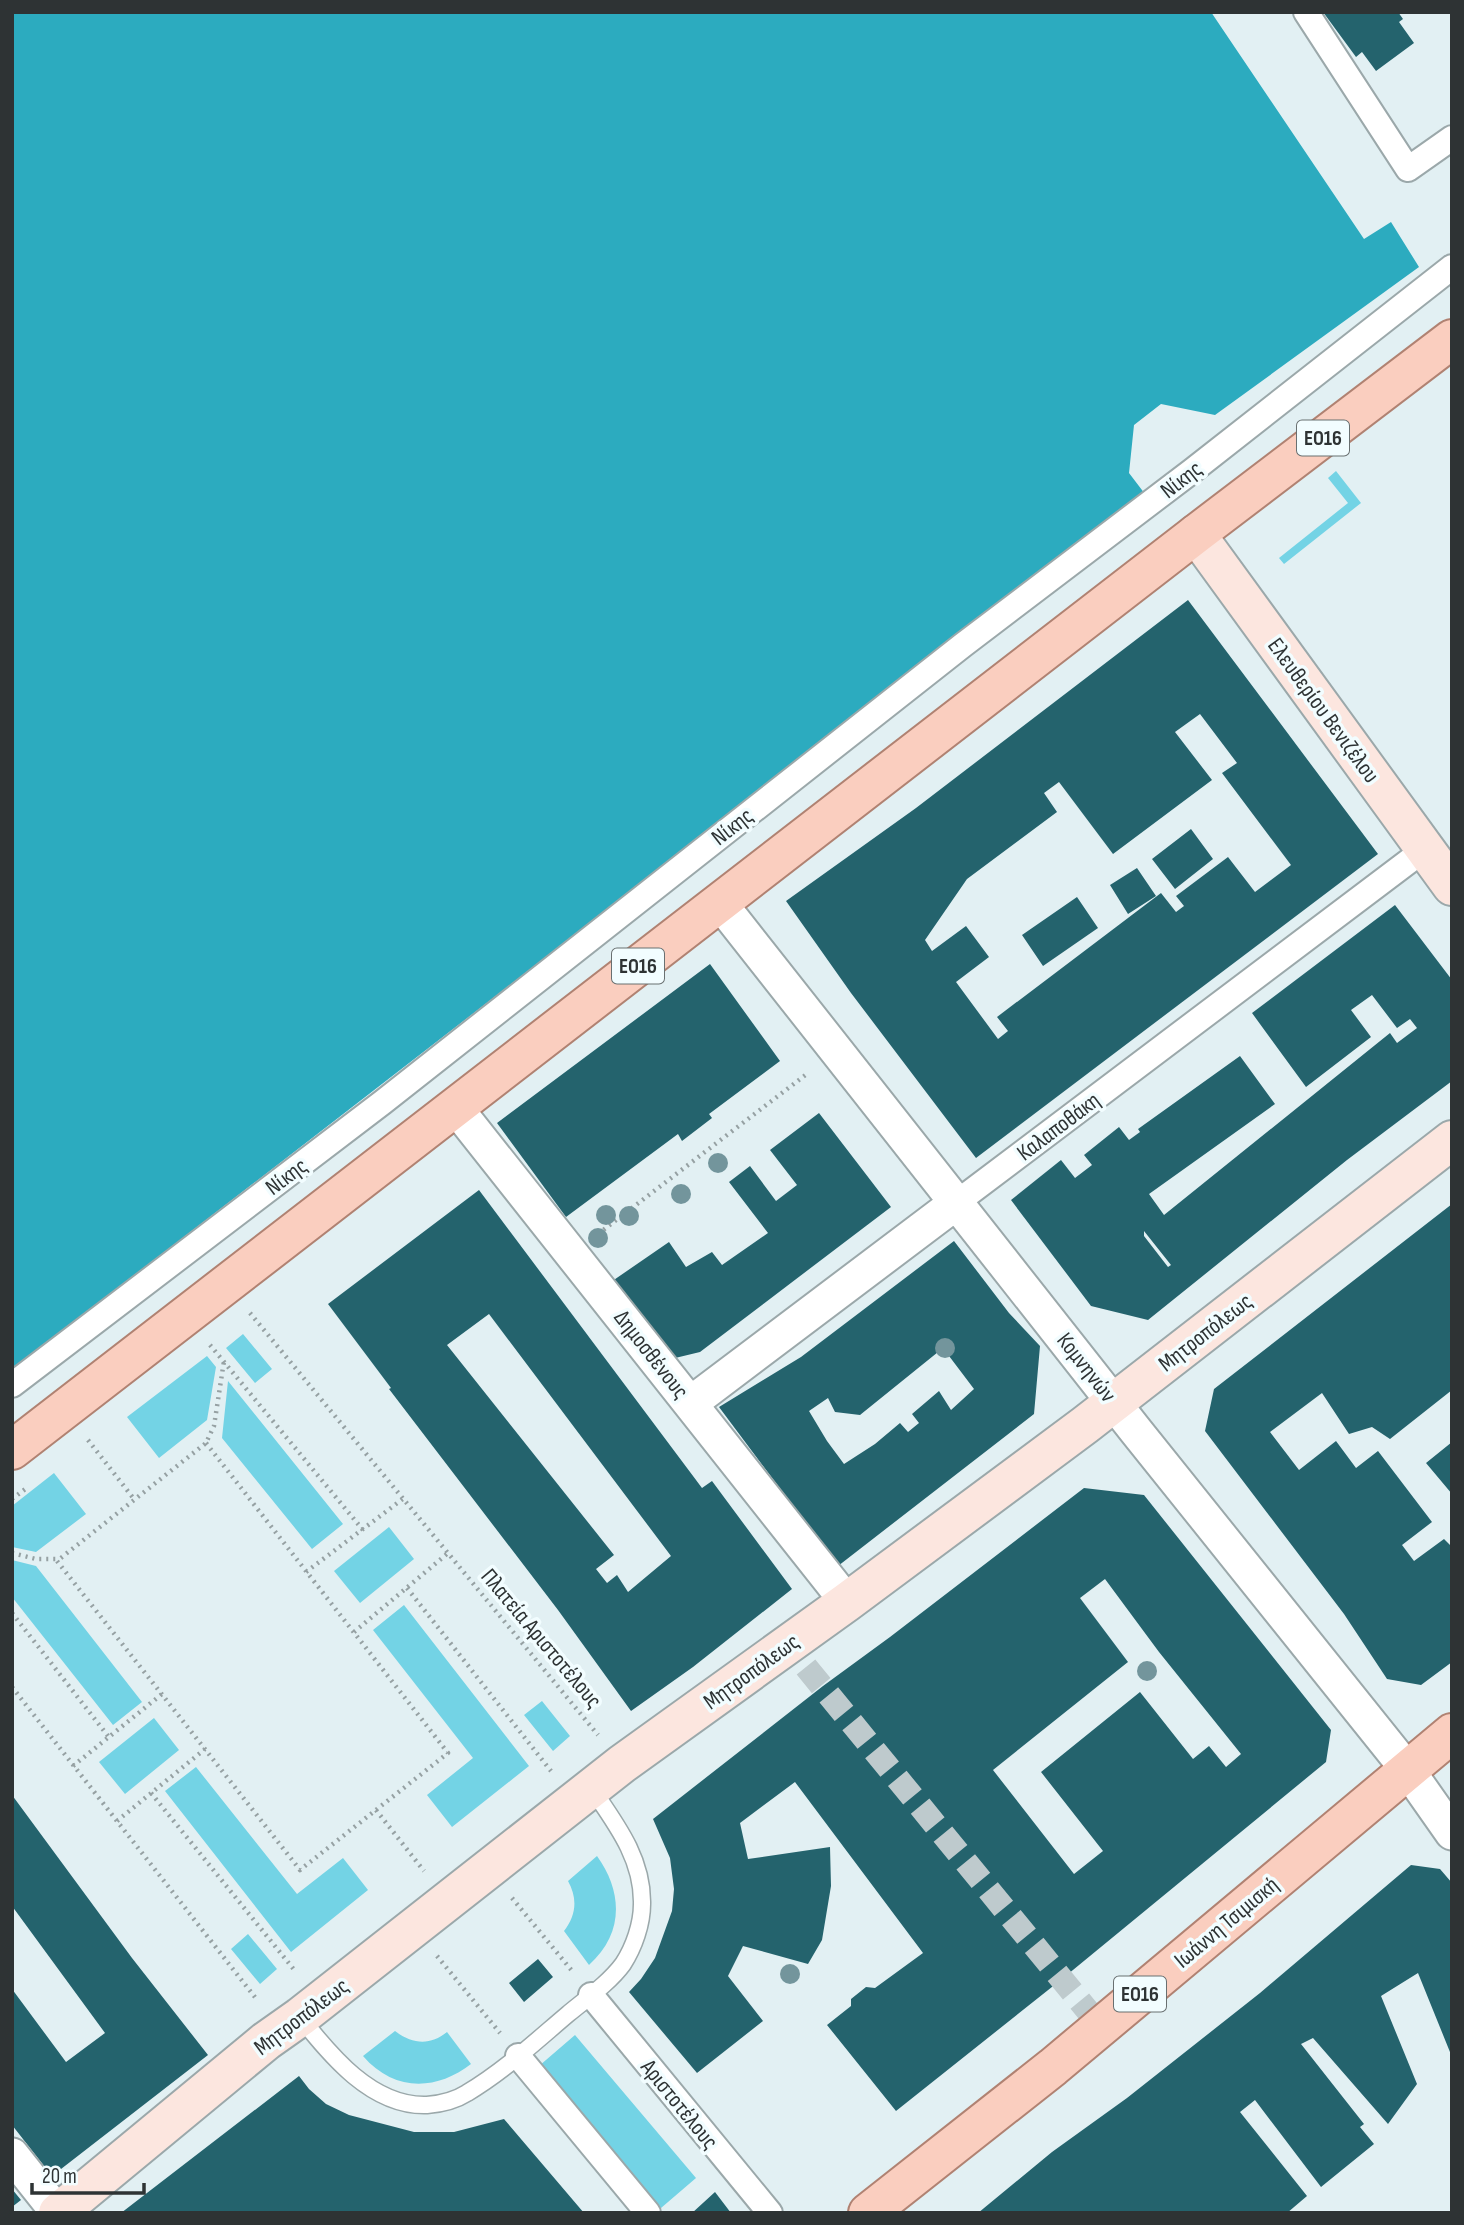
<svg xmlns="http://www.w3.org/2000/svg" width="1464" height="2225" font-family="'Sofia Sans Condensed',sans-serif">
	<rect width="100%" height="100%" fill="#e2f0f3"/>
	<!-- green -->
	<path fill="#73d3e5" d="M1336,471L1361,503L1284,564L1279,558L1348,503L1328,478Z
		M243,1334L272,1369L255,1383L226,1348Z
		M207,1356L216,1367L207,1420L159,1458L127,1417Z
		M228,1381L343,1524L312,1549L222,1438Z
		M54,1473L86,1514L36,1552L12,1547V1506Z
		M389,1527L414,1559L360,1603L334,1571Z
		M12,1560L36,1566L142,1702L113,1725L12,1597Z
		M404,1605L529,1766L452,1827L427,1795L473,1758L373,1630Z
		M542,1701L570,1736L553,1751L524,1715Z
		M154,1718L179,1750L125,1794L99,1762Z
		M196,1767L297,1894L343,1858L368,1890L291,1952L165,1791Z
		M597,1856C623,1892 624,1934 589,1965L564,1931C576,1915 578,1899 568,1881Z
		M248,1934L277,1969L260,1984L231,1949Z
		M395,2031C412,2044 430,2046 447,2032L471,2064C436,2091 394,2092 363,2056Z
		M575,2035L696,2178L661,2208L539,2066Z"/>
	<!-- water -->
	<path fill="#2cabbf" d="M12,12H1211L1364,239L1391,222L1419,267L1215,415L1161,404L1134,425L1129,473L1145,494L12,1370Z"/>
	<!-- building -->
	<path fill="#24636d" fill-rule="evenodd" d="M1323,12H1398L1403,19L1399,22L1414,43L1376,71L1362,52L1356,57Z
		M1188,600L1378,854L976,1158L851,993L786,901L916,808ZM1200,714L1237,763L1222,773L1291,865L1255,892L1228,857L1176,896L1184,906L1176,912L1161,893L997,1017L1008,1031L998,1039L956,982L989,957L966,926L932,951L925,940L967,879L1057,812L1044,793L1059,782L1113,854L1212,780L1175,732Z
		M1191,829L1213,859L1175,889L1152,859Z
		M1137,868L1156,896L1128,914L1110,885Z
		M1077,897L1098,928L1043,966L1022,935Z
		M1395,905L1452,980V1081L1347,1160L1148,1320L1091,1306L1011,1200L1061,1160L1075,1178L1092,1165L1084,1155L1119,1127L1129,1140L1140,1132L1138,1129L1240,1056L1275,1104L1149,1194L1164,1215L1390,1033L1397,1043L1417,1028L1410,1019L1397,1028L1372,995L1351,1010L1371,1037L1306,1087L1252,1013ZM1144,1231L1171,1265L1168,1267L1144,1236Z
		M710,964L780,1061L709,1114L712,1118L682,1141L678,1134L566,1217L497,1123Z
		M819,1113L891,1207L700,1352L671,1359L608,1284L669,1242L686,1267L712,1252L722,1265L768,1233L729,1182L750,1166L776,1201L797,1185L770,1150Z
		M479,1190L702,1488L712,1481L792,1589L693,1667L631,1711L558,1610L389,1389L391,1388L328,1304ZM489,1314L671,1556L628,1592L617,1575L607,1583L596,1569L614,1555L447,1345Z
		M1452,1204V1390L1390,1439L1372,1427L1349,1434L1322,1393L1270,1432L1299,1470L1336,1441L1356,1468L1378,1451L1432,1522L1402,1545L1414,1561L1444,1539L1452,1547V1662L1421,1685L1387,1679L1344,1614L1205,1431L1214,1389Z
		M954,1241L1009,1313L1040,1346L1034,1414L838,1566L719,1407L801,1357ZM943,1348L974,1389L951,1410L939,1391L912,1414L919,1423L908,1432L900,1423L875,1444L844,1464L827,1441L809,1411L828,1398L835,1412L860,1415Z
		M1452,1442V1494L1426,1463Z
		M1084,1488L1144,1495L1331,1730L1326,1762L1062,1979L896,2111L827,2025L851,2006V1999L866,1987L875,1988L923,1953L795,1782L740,1823L748,1859L830,1847L831,1886L822,1940L808,1964L743,1946L728,1976L763,2021L697,2073L629,1992L641,1979L655,1958L672,1911L674,1889L670,1858L653,1819L823,1686L890,1637ZM1105,1579L1159,1652L1241,1754L1226,1767L1209,1746L1193,1759L1140,1692L1041,1772L1103,1851L1074,1874L993,1770L1128,1662L1080,1598Z
		M12,1795L132,1958L208,2055L52,2176L12,2125V1989L66,2062L105,2033L12,1906Z
		M1411,1865L1440,1869L1452,1883V2057L1418,1973L1381,1996L1417,2084L1388,2124L1313,2038L1301,2044L1364,2124L1360,2127L1374,2144L1321,2187L1255,2100L1240,2112L1307,2196L1287,2213H978L1052,2152L1127,2098L1260,1993Z
		M538,1959L553,1977L524,2002L509,1983Z
		M299,2076L309,2089L326,2104L349,2115L414,2132H454L504,2119L584,2213H121Z
		M12,2189L21,2200L12,2207Z
		M715,2192L731,2213H692Z"/>
	<g fill="none" stroke-linecap="round" stroke-linejoin="round">
		<!-- pedestrian-tunnel -->
		<path stroke="#becacd" stroke-width="24" stroke-dasharray="24 12" stroke-linecap="butt" d="M806,1667L1101,2027"/>
		<defs>
			<path id="service" d="M300,2017C330,2055 372,2107 427,2105C440,2104 456,2100 467,2093C504,2071 536,2041 568,2014C586,1999 609,1983 623,1964C634,1947 642,1924 642,1904C643,1859 616,1824 592,1789"/>
			<path id="pedestrian" d="M1306,12L1408,169L1452,138
				M956,1203L1425,849
				M12,1385L383,1102L963,645L1192,471L1452,267
				M591,1995L770,2213
				M518,2056L648,2213"/>
			<path id="minor" d="M720,903L1136,1431L1407,1769L1452,1833
				M456,1108L847,1602
				M691,1403L956,1203
				M12,2155L58,2213"/>
			<path id="secondary" d="M1196,534L1452,886
				M58,2213L266,2041L300,2017L622,1764L847,1602L1085,1425L1452,1140"/>
			<path id="primary" d="M12,1450L1196,534L1452,339
				M868,2213L1053,2067L1452,1733"/>
		</defs>
		<!-- service casing -->
		<use href="#service" stroke="#9ba8aa" stroke-width="19"/>
		<!-- pedestrian casing -->
		<use href="#pedestrian" stroke="#9ba8aa" stroke-width="28"/>
		<!-- minor casing -->
		<use href="#minor" stroke="#9ba8aa" stroke-width="37"/>
		<!-- secondary casing -->
		<use href="#secondary" stroke="#9ba8aa" stroke-width="42"/>
		<!-- primary casing -->
		<use href="#primary" stroke="#b08272" stroke-width="42"/>
		<!-- path -->
		<path stroke="#96a1a3" stroke-width="4.5" stroke-dasharray="2 5" stroke-linecap="butt" d="M598,1234L808,1073
			M250,1313L598,1735
			M210,1345L363,1530
			M88,1440L134,1499
			M206,1443L448,1753L300,1870L57,1561L206,1443L214,1426L224,1361
			M12,1499L28,1487
			M12,1553L36,1559H58
			M306,1572L404,1498
			M407,1588L551,1771
			M12,1613L108,1736
			M354,1632L448,1553
			M12,1687L258,2001
			M73,1766L162,1694
			M151,1793L296,1972
			M376,1810L424,1871
			M117,1821L205,1749
			M512,1898L573,1972
			M437,1956L500,2033"/>
		<!-- service -->
		<use href="#service" stroke="#fff" stroke-width="16"/>
		<!-- pedestrian -->
		<use href="#pedestrian" stroke="#fff" stroke-width="24"/>
		<!-- minor -->
		<use href="#minor" stroke="#fff" stroke-width="33"/>
		<!-- secondary -->
		<use href="#secondary" stroke="#fce6df" stroke-width="38"/>
		<!-- primary -->
		<use href="#primary" stroke="#facebf" stroke-width="38"/>
	</g>
	<!-- trees -->
	<g fill="#73959c">
		<circle cx="718" cy="1163" r="10"/>
		<circle cx="681" cy="1194" r="10"/>
		<circle cx="606" cy="1215" r="10"/>
		<circle cx="629" cy="1216" r="10"/>
		<circle cx="598" cy="1238" r="10"/>
		<circle cx="945" cy="1348" r="10"/>
		<circle cx="1147" cy="1671" r="10"/>
		<circle cx="790" cy="1974" r="10"/>
	</g>
	<g text-anchor="middle" stroke-width="7" stroke-linejoin="round" paint-order="stroke">
		<!-- shield labels -->
		<g fill="#f2fdff" stroke="#697071" stroke-width="2">
			<rect x="1297" y="420.5" width="52" height="35" rx="5"/>
			<rect x="612" y="948.5" width="52" height="35" rx="5"/>
			<rect x="1114" y="1976.5" width="52" height="35" rx="5"/>
		</g>
		<g font-size="21" font-weight="bold" fill="#2e3334">
			<text x="1323" y="445">ΕΟ16</text>
			<text x="638" y="973">ΕΟ16</text>
			<text x="1140" y="2001">ΕΟ16</text>
		</g>
		<!-- street labels -->
		<g font-size="23" fill="#2e3334" stroke="#f2fdff">
			<text transform="translate(1181 479) rotate(-38)" y="8">Νίκης</text>
			<text transform="translate(1324 710) rotate(54)" y="8">Ελευθερίου Βενιζέλου</text>
			<text transform="translate(732 826) rotate(-38)" y="8">Νίκης</text>
			<text transform="translate(1058 1126) rotate(-37)" y="8">Καλαποθάκη</text>
			<text transform="translate(286 1176) rotate(-37)" y="8">Νίκης</text>
			<text transform="translate(1205 1332) rotate(-38)" y="8">Μητροπόλεως</text>
			<text transform="translate(652 1354) rotate(52)" y="8">Δημοσθένους</text>
			<text transform="translate(1087 1367) rotate(52)" y="8">Κομνηνών</text>
			<text transform="translate(542 1638) rotate(50)" y="8">Πλατεία Αριστοτέλους</text>
			<text transform="translate(751 1671) rotate(-36)" y="8">Μητροπόλεως</text>
			<text transform="translate(1226 1922) rotate(-40)" y="8">Ιωάννη Τσιμισκή</text>
			<text transform="translate(301 2016) rotate(-37)" y="8">Μητροπόλεως</text>
			<text transform="translate(680 2104) rotate(51)" y="8">Αριστοτέλους</text>
		</g>
	</g>
	<!-- border -->
	<rect width="1464" height="2225" fill="none" stroke="#2e3334" stroke-width="28"/>
	<!-- scale -->
	<path d="M32 2183v10h112v-10" fill="none" stroke="#2e3334" stroke-width="3.5"/>
	<text x="42" y="2183" font-size="21" fill="#2e3334" stroke="#f2fdff" stroke-width="5" paint-order="stroke">20 m</text>
</svg>
